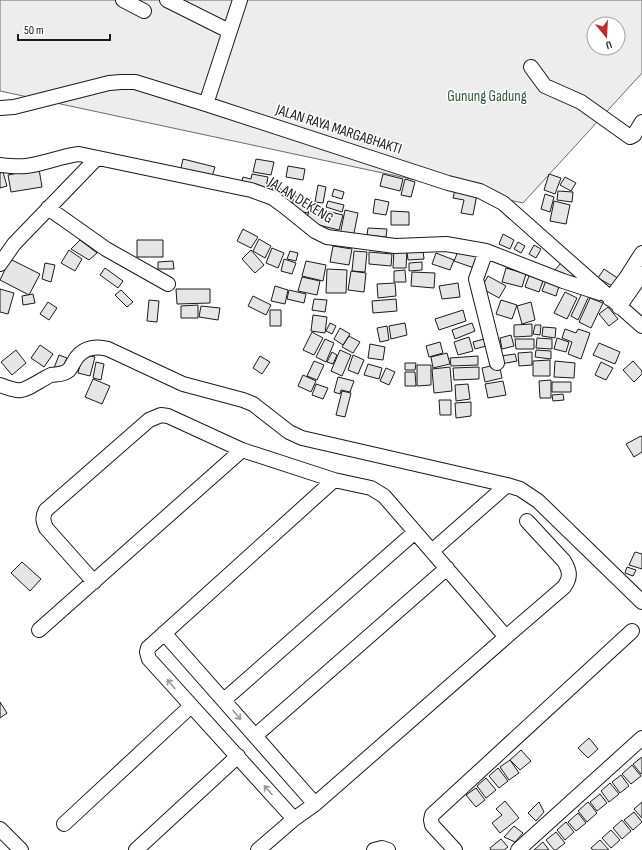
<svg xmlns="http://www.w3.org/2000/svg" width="642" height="850" font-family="'Sofia Sans Condensed',sans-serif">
	<rect width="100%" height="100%" fill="#fff"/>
	<!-- built -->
	<path fill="#ededed" stroke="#6a6a6a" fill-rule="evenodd" d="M0,0H642V73L523,203L0,91ZM594,24H618V48H594Z"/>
	<!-- building -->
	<path fill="#e6e6e6" stroke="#1a1a1a" d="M183,159L215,167L211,180L180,172Z
		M256,159L274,162L271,175L253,172Z
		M288,166L305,169L303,180L286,177Z
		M39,169L42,187L11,192L8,175Z
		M3,172L7,186L0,188V173Z
		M252,174L268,177L266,188L241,184L243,177L251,179Z
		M383,174L403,179L400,191L380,186Z
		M549,174L561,178L555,194L544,190Z
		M565,177L576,183L571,191L560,185Z
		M405,179L415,182L411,197L401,195Z
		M318,185L326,187L323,203L315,202Z
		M273,186L283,190L280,198L270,195Z
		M334,189L344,192L342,199L332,196Z
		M455,190L477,194L473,215L461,213L464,200L453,198Z
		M558,191L573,192L572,202L557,200Z
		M545,194L554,197L550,212L541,209Z
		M294,196L311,199L308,213L291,210Z
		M375,199L389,202L386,215L373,213Z
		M328,201L344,205L342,212L326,207Z
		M554,201L570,205L566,224L550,221Z
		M310,207L343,215L339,230L306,222Z
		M345,210L358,213L353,238L340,235Z
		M391,211L409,212V225H391Z
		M368,228L387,229L386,237L367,235Z
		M243,229L258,237L251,248L237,241Z
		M503,234L514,240L510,249L499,244Z
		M259,239L271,246L265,258L253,251Z
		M80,240L97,253L89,260L71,249Z
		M137,240H163V257H137Z
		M518,242L525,246L521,253L514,249Z
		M534,245L541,249L536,258L529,254Z
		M333,246L352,249L349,265L330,262Z
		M272,248L284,253L278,268L266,263Z
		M459,249L481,258L477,269L454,261Z
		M69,250L82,259L75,271L61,263Z
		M251,250L264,265L255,273L242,259Z
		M394,250H407L406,268H393Z
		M290,251L298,253L296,261L287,259Z
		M354,251L367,252L365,272L352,271Z
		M423,251L424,259L408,260L407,252Z
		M369,252L392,254L391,266L369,264Z
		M436,253L454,260L450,270L432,264Z
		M10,259L40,274L29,295L0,280Z
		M284,259L296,263L292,274L281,271Z
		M173,261L174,269H158V262Z
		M306,261L326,265L323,281L302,276Z
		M422,262V270L409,271V263Z
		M45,263L55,265L51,282L42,279Z
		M561,263L573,274L567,282L554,271Z
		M105,268L123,281L118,288L100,275Z
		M506,268L526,274L522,287L502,282Z
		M327,269L347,270L346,293H326Z
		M604,269L619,279L614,287L598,278Z
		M405,270L406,282H394V271Z
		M351,271L366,273L364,292L348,290Z
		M412,272L435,273L434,288L411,286Z
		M530,273L544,278L539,292L525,287Z
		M488,276L506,286L499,298L481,288Z
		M302,277L320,281L317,295L298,291Z
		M547,278L560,283L556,296L542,291Z
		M395,283L396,296L378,298L377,284Z
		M458,283L460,297L442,299L439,286Z
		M275,286L288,290L285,304L271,301Z
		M0,289L14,293L8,314L0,312Z
		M176,289H210V303L177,304Z
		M121,290L133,302L127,307L115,295Z
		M289,290L306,294L304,303L287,299Z
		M565,292L577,298L567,319L554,313Z
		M582,293L589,296L578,320L571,316Z
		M33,294L35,303L23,305L22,296Z
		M253,296L271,305L266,315L248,306Z
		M590,298L603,303L591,328L579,322Z
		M314,299L327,300L325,312L312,310Z
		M396,299L397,311L373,313L372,301Z
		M149,300L159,301L157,322L147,321Z
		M501,300L517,305L512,319L496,314Z
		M48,302L57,308L49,320L40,314Z
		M531,302L535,320L522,324L517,306Z
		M198,305V318H181V306Z
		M201,306L220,308L218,320L199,317Z
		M608,307L618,319L609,326L599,314Z
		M270,310H281V326H270Z
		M463,310L466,321L439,330L435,319Z
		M313,315L327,317L325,333L311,331Z
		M330,323L336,326L332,334L326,331Z
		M405,323L407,335L391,339L389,326Z
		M472,323L475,331L455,339L452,330Z
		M532,324V336L514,337V325Z
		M535,325H541L540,335L533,334Z
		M387,326L389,340L380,342L377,328Z
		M543,327L556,328L555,338L542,336Z
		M340,328L350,334L343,345L334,339Z
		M565,329L576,333L578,329L590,333L581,359L568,354L572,342L562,338Z
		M312,332L323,338L314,355L303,350Z
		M511,335L514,346L502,349L500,338Z
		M349,336L360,342L353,353L342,347Z
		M469,337L473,351L458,355L454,342Z
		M488,338L490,345L475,349L473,342Z
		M537,338L552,339V349L536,348Z
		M557,338L569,342L566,352L554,349Z
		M325,339L334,343L326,362L316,357Z
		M515,339H534V349H516Z
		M440,342L443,353L429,357L426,346Z
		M599,343L620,352L615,364L593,355Z
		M370,344L385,347L383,360L368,358Z
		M40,345L53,354L44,367L31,358Z
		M16,350L26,363L12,375L1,362Z
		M340,350L351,355L342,376L331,371Z
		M536,350L551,351V359L535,357Z
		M332,352L337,355L333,364L327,362Z
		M532,352V365L519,366L518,353Z
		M447,353L450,364L433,368L431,357Z
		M83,354L95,357L90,376L78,373Z
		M515,354L517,361L501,364L500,356Z
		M59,355L67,358L61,371L54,368Z
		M353,355L364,360L358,374L348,370Z
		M260,356L270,362L262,374L253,368Z
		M478,356V365L451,366L450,358Z
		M550,360V376H533V361Z
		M314,361L324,365L317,380L307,376Z
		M555,361L575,363L574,378L554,377Z
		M633,361L642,371V374L634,382L623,370Z
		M96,362L104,364L101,380L93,378Z
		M601,362L613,368L606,380L595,375Z
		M405,363H416L415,370H405Z
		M368,364L382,368L379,379L364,375Z
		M499,364L502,378L485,382L482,368Z
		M417,365H431V385L417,386Z
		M450,367L452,391L434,393L432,369Z
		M479,367V379L454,380L453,368Z
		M386,368L395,372L389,385L380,381Z
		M405,372H415L416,386H405Z
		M303,375L316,381L311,392L298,386Z
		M338,377L354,381L350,392L341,390L340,394L334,392Z
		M93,379L110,386L102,404L85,397Z
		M551,380V398H540L539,381Z
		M503,381L506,395L488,398L485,384Z
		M552,382H571V392H552Z
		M316,384L328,388L323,399L312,395Z
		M468,384L470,399L456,401L455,385Z
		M342,391L351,393L345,417L336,415Z
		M563,394L564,400L553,401L552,395Z
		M439,400H451V415H440Z
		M471,402V416L456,418L455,403Z
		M641,436L642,438V452L634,457L626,444Z
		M635,552L642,554V569L629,565Z
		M22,562L41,579L30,591L11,573Z
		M627,567L636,570L633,576L625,573Z
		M0,702L7,713L0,718Z
		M589,738L598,749L588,758L578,748Z
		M521,750L531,761L520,770L510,760Z
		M642,757V774H641L633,764Z
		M510,760L519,773L509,780L500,767Z
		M632,765L641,776L631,784L622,774Z
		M498,768L508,781L499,788L489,776Z
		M621,775L629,786L620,793L612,782Z
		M486,778L496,790L486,798L477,786Z
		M610,783L619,794L609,802L601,791Z
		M476,788L485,800L476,807L466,795Z
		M600,794L607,803L597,811L590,802Z
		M505,801L519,818L500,833L492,823L502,815L496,809Z
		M539,802L544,812L536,821L528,813Z
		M588,802L597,813L587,822L578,811Z
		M642,802V818L634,809Z
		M634,812L642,822L633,830L624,820Z
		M578,813L586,823L576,831L568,822Z
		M622,820L631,831L622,839L613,828Z
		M566,822L574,832L565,840L557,830Z
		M514,826L523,833L515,842L504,837Z
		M611,830L620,840L611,848L602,838Z
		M556,832L565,843L556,850H554L546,840Z
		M501,839L508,847L504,850H491L490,848Z
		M600,840L609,850H593L591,848Z
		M543,842L549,850H534Z"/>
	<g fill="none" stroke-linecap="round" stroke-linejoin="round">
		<defs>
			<path id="minor" d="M123,0L144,11
				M167,0L229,31
				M531,67L545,86L581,102L630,137L634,135L642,122
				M206,104L240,0
				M0,108L14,107L109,83L121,82H135L206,104L448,183L480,191L503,203L642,326
				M0,165C9,166 17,167 26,166C44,164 61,156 79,154L251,190L273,198L284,206L315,231L327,237L395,246L446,244L486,251L563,281L600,293
				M48,208L106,249L168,284
				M486,251L476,279L497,363
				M0,264L14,244L97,158
				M610,299L626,278L642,253
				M619,307L642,274
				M0,385C21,393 21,392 40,381C44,379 48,376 51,375C58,374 63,375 69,370C72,366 74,361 77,357C85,347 97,346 108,349L183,384L243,400L253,404L289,432L302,438L507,485L520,489L538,501L642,602
				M432,551L507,485
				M94,582L46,528C43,521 42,517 46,510L149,420L161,415L168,416L242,450L334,480L371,488L384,496L506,637L315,804L294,819L258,850
				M39,630L242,450
				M164,633L315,804
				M506,637L564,587C571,577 570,571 564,561L527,521
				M224,700L415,532
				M255,736L447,568
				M294,819L149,659L147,652L148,648L334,480
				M64,824L191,706
				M0,829L21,850
				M136,850L238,756
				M374,850L382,848L388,850
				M455,850L432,825L431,820L432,815L632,631
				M518,850L642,738"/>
		</defs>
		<!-- minor casing -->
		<use href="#minor" stroke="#1a1a1a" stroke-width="16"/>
		<!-- minor -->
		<use href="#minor" stroke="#fff" stroke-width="14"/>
	</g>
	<!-- one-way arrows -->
	<defs><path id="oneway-shaft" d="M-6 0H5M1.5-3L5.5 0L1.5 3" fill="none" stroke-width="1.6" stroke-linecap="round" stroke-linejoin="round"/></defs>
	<g stroke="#989898">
		<use href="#oneway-shaft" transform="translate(171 684) rotate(-131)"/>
		<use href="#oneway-shaft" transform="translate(237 715) rotate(49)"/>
		<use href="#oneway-shaft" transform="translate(268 790) rotate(-132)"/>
	</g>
	<g text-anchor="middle" stroke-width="3" stroke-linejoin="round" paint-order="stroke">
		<!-- park labels -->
		<g font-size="15" fill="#2b5a34" stroke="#fff">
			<text x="487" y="101">Gunung Gadung</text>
		</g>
		<!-- street labels -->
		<g font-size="15" fill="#1a1a1a" stroke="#fff">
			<text transform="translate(339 129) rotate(18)" y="5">JALAN RAYA MARGABHAKTI</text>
			<text transform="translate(301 200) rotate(32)" y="5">JALAN DEKENG</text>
		</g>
	</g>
	<!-- north arrow -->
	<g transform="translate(606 36) rotate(162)"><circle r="19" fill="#ffffff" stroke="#a3a3a3"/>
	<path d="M0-3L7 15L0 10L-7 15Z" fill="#c62828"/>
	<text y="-6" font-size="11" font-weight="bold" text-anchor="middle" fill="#1a1a1a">U</text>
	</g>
	<!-- scale -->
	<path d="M18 34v6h92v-6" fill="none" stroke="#1a1a1a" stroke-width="2"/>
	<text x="24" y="34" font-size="12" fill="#1a1a1a" stroke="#ffffff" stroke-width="3" paint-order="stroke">50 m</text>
</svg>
